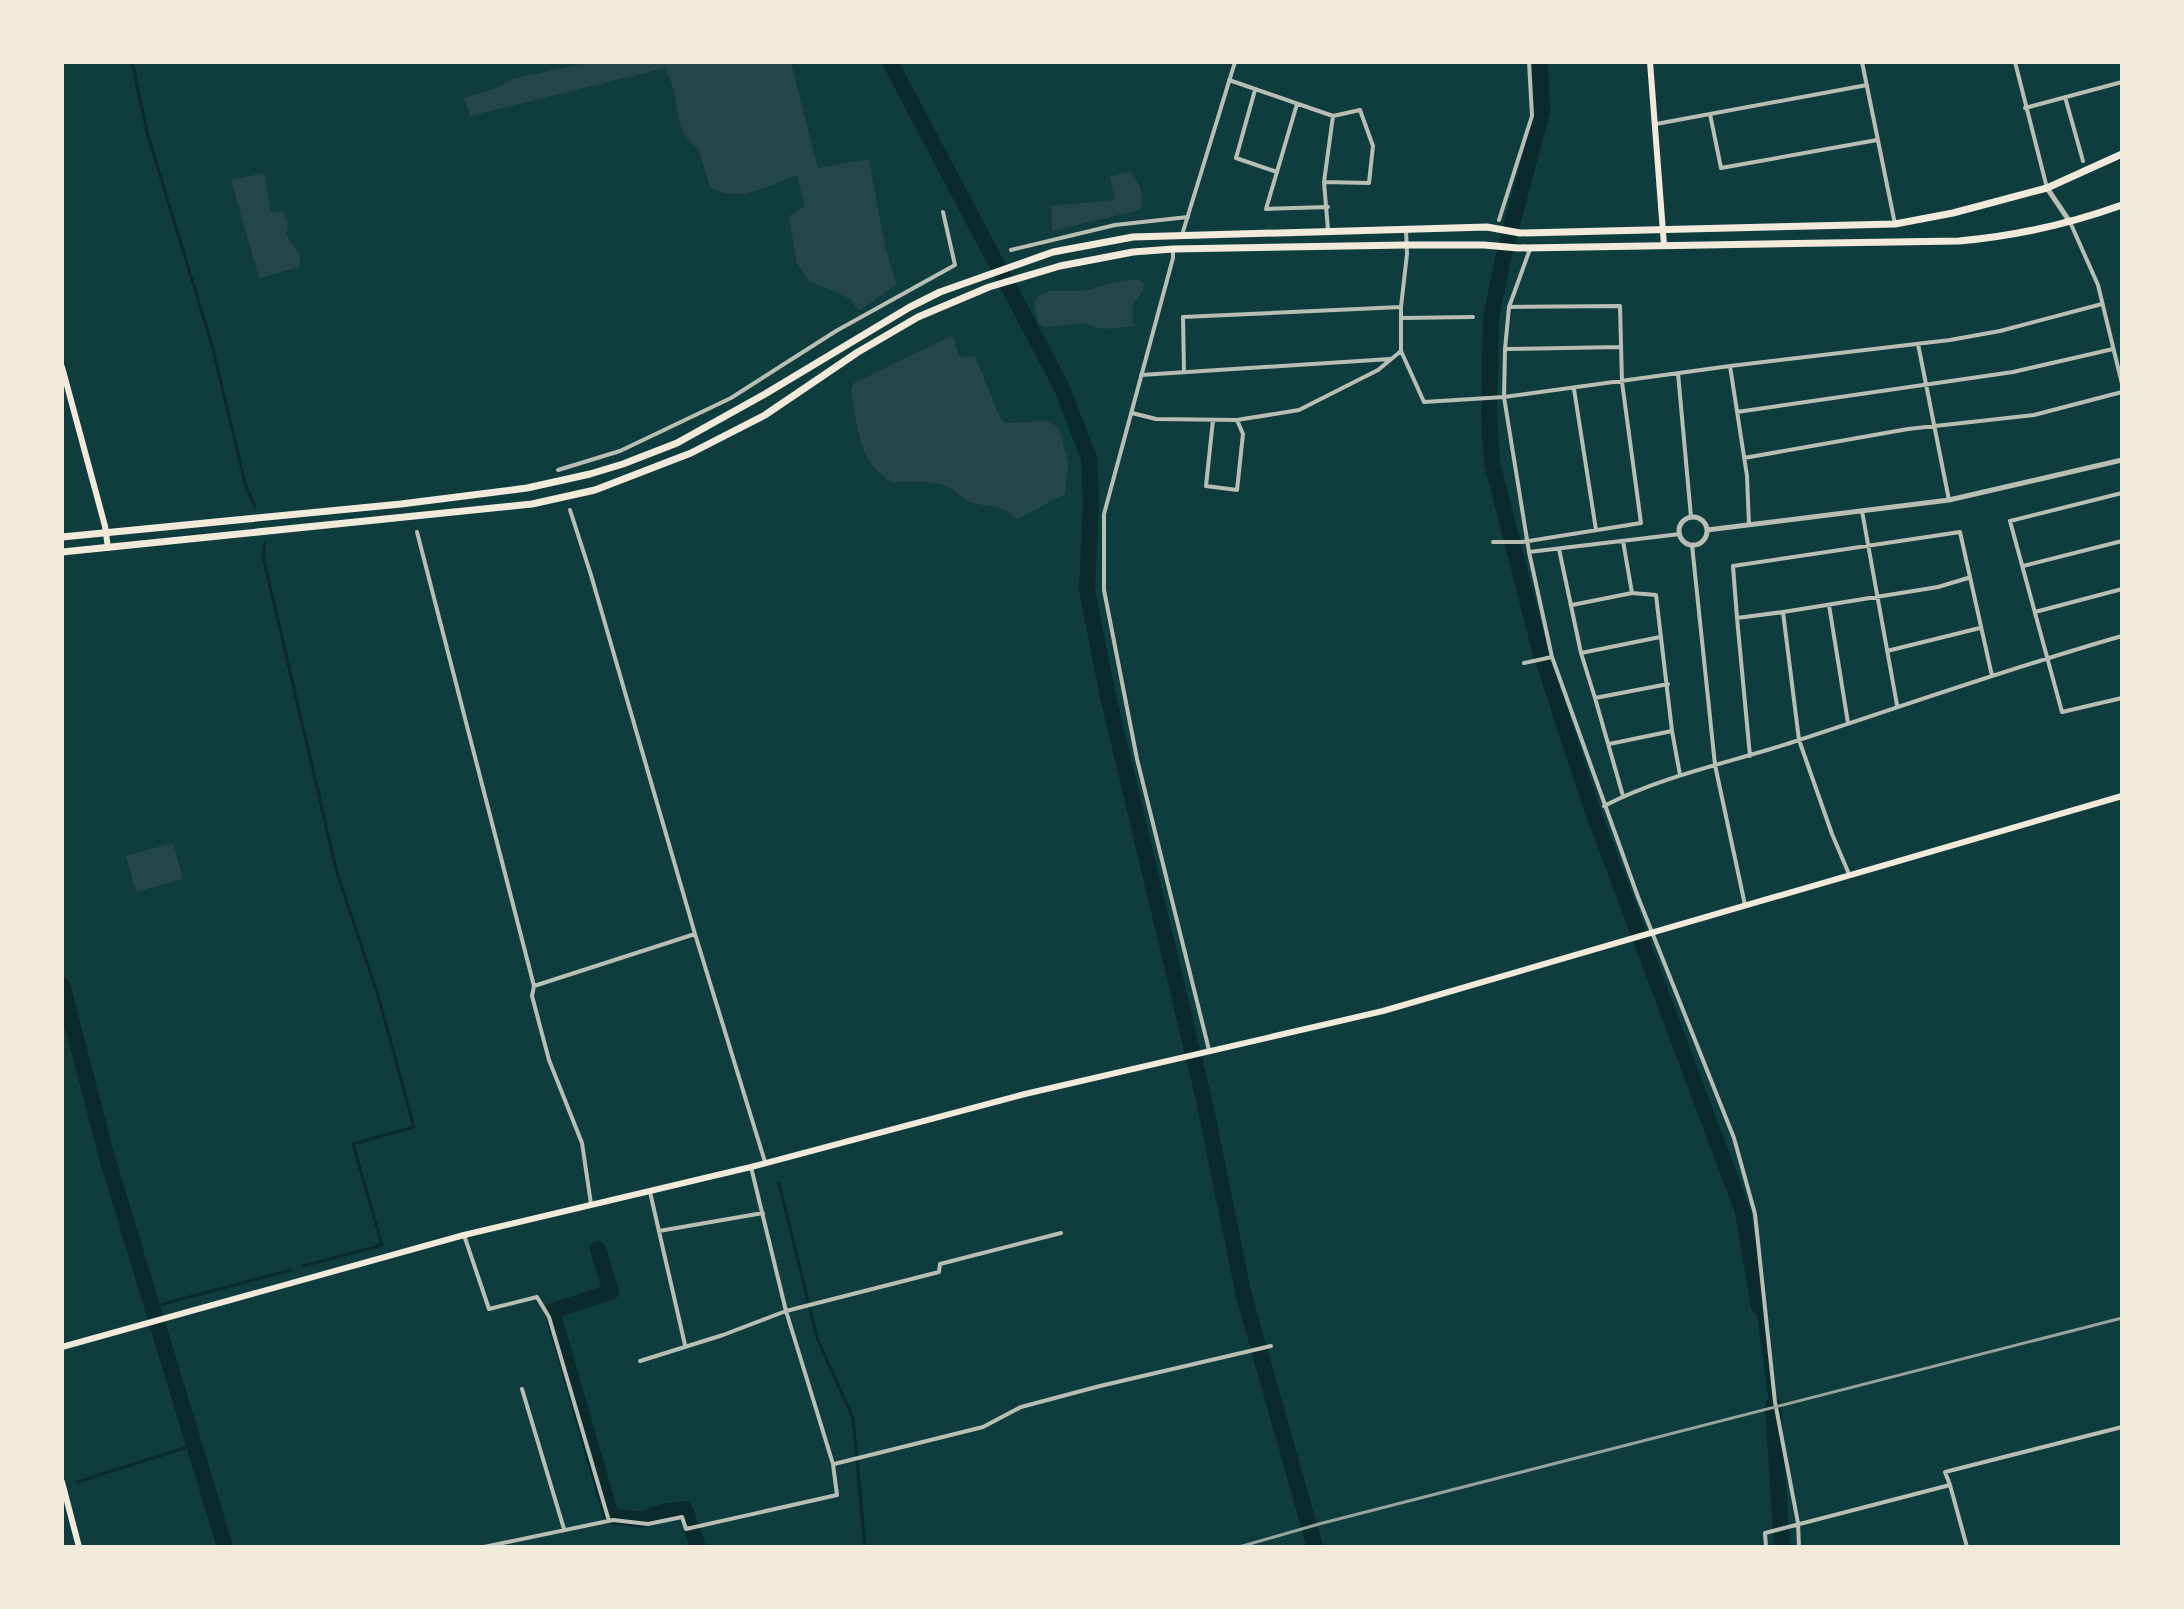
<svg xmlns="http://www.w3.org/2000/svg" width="2184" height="1609" font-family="'Public Sans',sans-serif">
	<rect width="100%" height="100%" fill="#0f3d3e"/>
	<!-- green -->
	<path fill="#244646" d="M591,62H791L818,168L869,159C877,200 882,245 897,284L860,310L854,306L851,299L809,281L797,264L789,216L805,206L797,175C767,185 741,205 710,187L698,148C679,135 679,120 675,98C674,88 669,77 666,68L470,116L464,98L500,87L511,79Z
		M1130,172C1141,183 1144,195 1140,210L1052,231L1051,206L1115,200L1110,176Z
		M264,173L271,213L283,211L288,223L286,235C294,246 302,254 299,267L259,278L231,180Z
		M1139,279L1144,284C1140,306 1127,296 1135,326L1103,329L1083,323L1044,327L1038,323L1034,303L1037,297L1049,291H1084L1111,283Z
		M953,335L960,358L975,356L1000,418L1005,423L1047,421L1059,428L1068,463L1065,494L1017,519C993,499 995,510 971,502C962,499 958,492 950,488C936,480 908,481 893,483C857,462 858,426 851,389L854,383Z
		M173,843L183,879L136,892L126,856Z"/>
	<!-- water -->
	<path fill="#0a2a2b" d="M1759,1285L1777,1426L1772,1424L1753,1286Z
		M1300,1491L1317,1547H1312L1295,1493Z"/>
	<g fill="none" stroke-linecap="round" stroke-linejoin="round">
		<!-- stream -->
		<path stroke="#0a2a2b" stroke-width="3" d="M132,62L148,136L212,345L246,487L255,506
			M265,543L263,556L337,873L379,999L414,1127L353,1144L382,1245L303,1266
			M779,1183L817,1338L853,1418L865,1547
			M152,1307L291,1270
			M77,1482L194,1445"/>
		<!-- river -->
		<path stroke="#0a2a2b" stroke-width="16" d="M890,62L1061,386L1089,458L1091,501L1087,590L1107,692L1204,1100L1244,1296L1315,1547
			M1540,62L1542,112L1504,254L1491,318L1489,416L1492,463L1541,654L1593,812L1743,1212L1759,1307
			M62,985L108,1161L225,1547
			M598,1249L611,1292L552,1311L611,1516L641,1520L663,1512L685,1509L698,1547
			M1773,1405L1782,1547"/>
		<!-- minor -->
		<path stroke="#b8beb3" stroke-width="4" d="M1862,62L1895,224
			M2015,62L2047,188
			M1229,80L1333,116L1360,110L1373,146L1369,183L1324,182
			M1255,90L1236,158L1277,172
			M2065,97L2083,161
			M1297,104L1266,209L1328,207
			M2025,108L2122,82
			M1710,114L1721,168L1877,140
			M1656,124L1867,85
			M1499,220L1532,116L1529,62
			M2070,222L2098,285L2122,384
			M1328,230L1324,182L1333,116
			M1182,235L1235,62
			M1173,249V258L1104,514V590L1137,759L1209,1050
			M1530,249L1509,307L1505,349L1504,397L1529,552L1552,657L1638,897L1734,1138L1755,1214L1775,1402L1798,1523L1799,1547
			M1011,250L1115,225L1188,217
			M1401,307L1407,254L1406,230
			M1401,318L1473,317
			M1918,344L1949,500
			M1505,349L1621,347
			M1730,366L1747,476L1749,525
			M1184,371L1183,317L1401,307V351
			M1678,373L1691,517
			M1141,375L1390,359
			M1574,389L1596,530
			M1737,412L2013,372L2113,349
			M1132,413L1156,419L1237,420L1299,410L1378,370L1401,351L1424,402L1504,397L1730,366L1950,340L2000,331L2102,304
			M1213,420L1206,486L1237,490L1243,434L1237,420
			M1744,458L1908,429L2034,415L2122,392
			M558,470L620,451L731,398L836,331L955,265L943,212
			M2122,493L2010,521L2062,712L2122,698
			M570,510L591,575L695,934L765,1162
			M1862,511L1897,705
			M417,532L534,986L532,996L549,1060L582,1143L591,1204
			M1623,541L1632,593L1656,595L1672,731L1680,775
			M1493,542H1522L1641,523L1622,382L1620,306L1509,307
			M1692,545L1715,765L1745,905
			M1559,549L1581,653
			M1529,552L1680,534
			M2023,566L2122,541
			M1572,605L1632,593
			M1829,605L1848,723
			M1783,612L1938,587L1968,578
			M2035,612L2122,589
			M1737,618L1733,566L1960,532L1992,676
			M1660,637L1581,653L1595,698L1668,684
			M1887,651L1980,628
			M1524,663L1552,657
			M1595,698L1623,796
			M1609,744L1672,731
			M1750,756L1737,618L1783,612L1799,740L1832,834L1849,874
			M1604,806C1662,776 1728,763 1790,743C1900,707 2010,668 2122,636
			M534,986L695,934
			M650,1192L685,1345
			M659,1231L763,1213
			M464,1235L489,1309L537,1297L549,1317L609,1521
			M640,1361L723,1335L786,1311L939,1272L940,1264L1061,1233
			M522,1389L564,1529
			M834,1464L983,1427L1021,1407L1100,1386L1271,1346
			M1950,1485L1967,1547
			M484,1547L613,1520L648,1524L682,1517L686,1529L837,1495L833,1464L786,1311L751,1167
			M1766,1547L1765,1533L1950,1485L1945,1472L2122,1427"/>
		<!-- tertiary -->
		<path stroke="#b8beb3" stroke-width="5" d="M2047,188L2070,222
			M1679 531a14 14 0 1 1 28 0a14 14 0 1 1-28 0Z
			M1707,530L1949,500L2122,460"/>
		<!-- secondary -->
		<path stroke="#f1e9da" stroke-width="6" d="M1650,62L1664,245
			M62,367L105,526L108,548
			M62,1347L464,1235L751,1167L1025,1094L1383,1011L2122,796
			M62,1482L79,1547"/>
		<!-- trunk -->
		<path stroke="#f1e9da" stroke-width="7" d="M62,537L401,504L527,488L590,474L623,464L677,443L765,394L910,307L940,292L1053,252L1133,237L1487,227L1520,233L1895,224L1953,213L2047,188L2122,154
			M62,552L532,504L595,490L691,453L765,415L858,352L918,317L989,287L1060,266L1133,252L1173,249L1407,245H1484L1518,248L1959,241C2016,236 2069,224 2122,205"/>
		<!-- rail -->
		<path stroke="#97a49c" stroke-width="3" d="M1239,1547L1319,1524L2122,1318"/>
	</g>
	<!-- border -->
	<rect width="2184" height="1609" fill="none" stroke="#f1e9da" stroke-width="128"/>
</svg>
